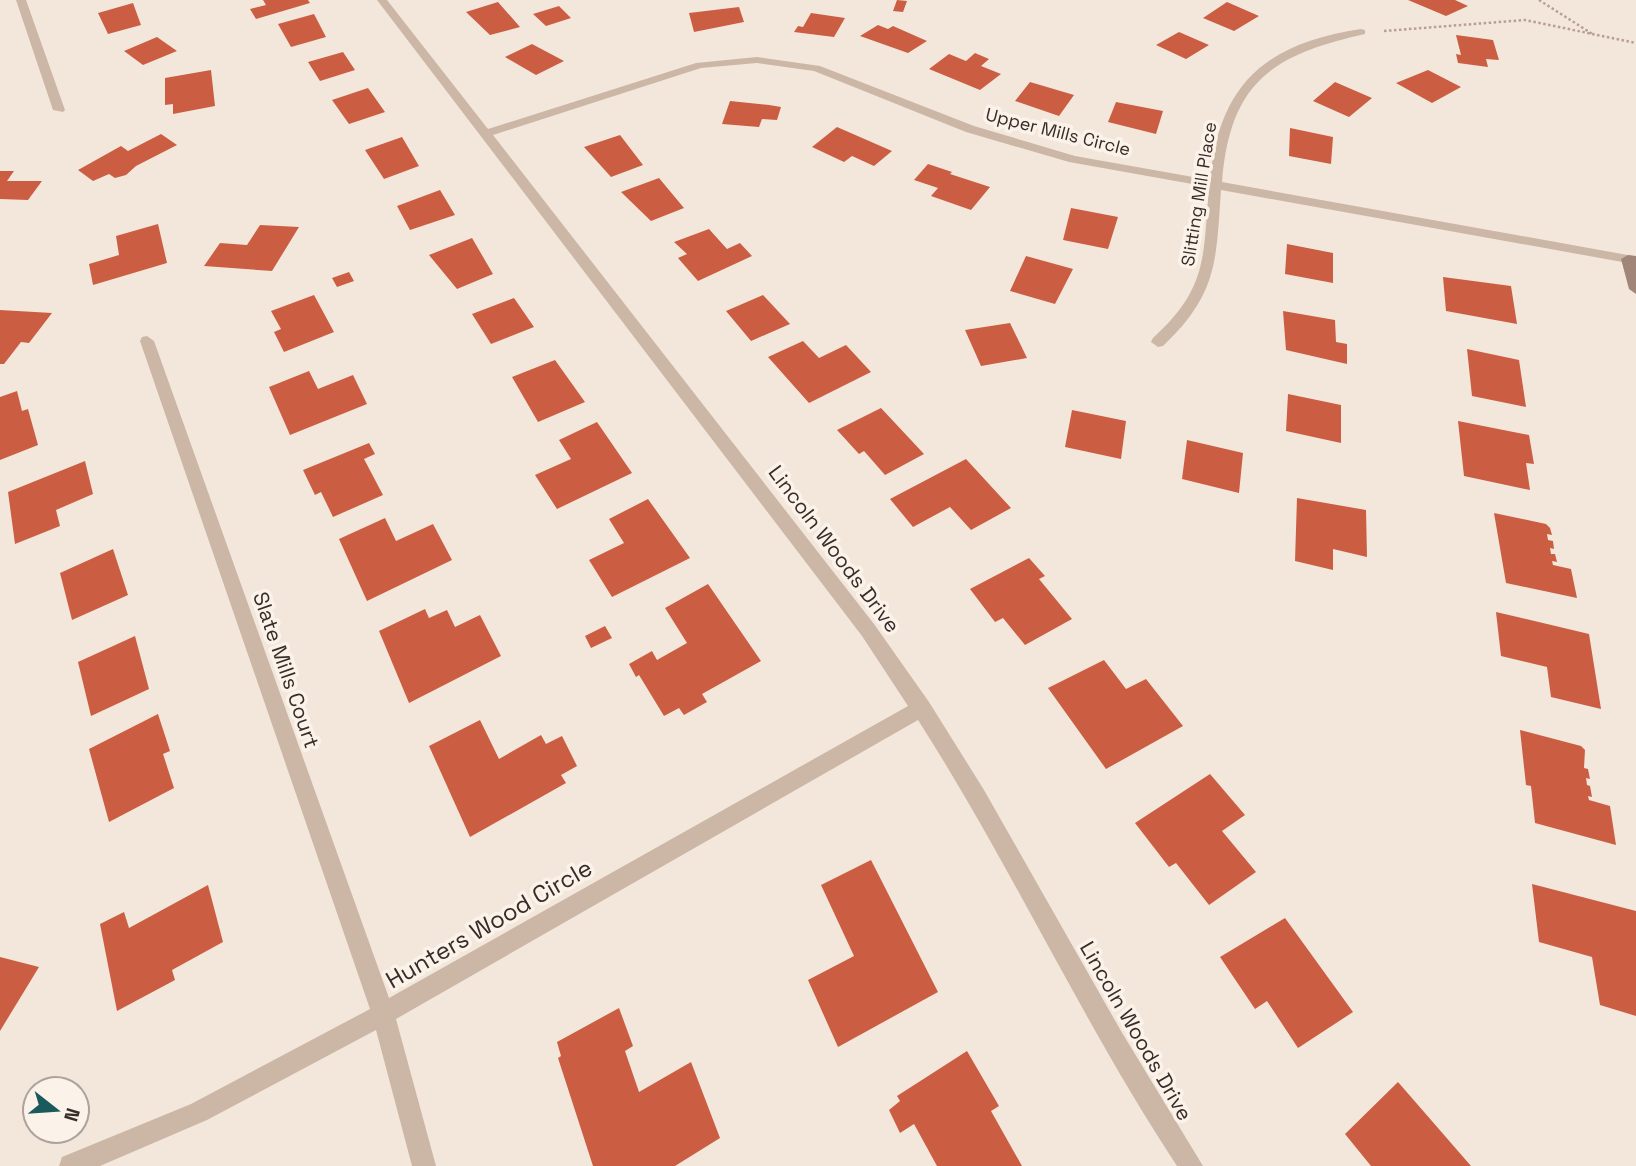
<svg xmlns="http://www.w3.org/2000/svg" width="1636" height="1166" font-family="'Space Grotesk',sans-serif">
	<rect width="100%" height="100%" fill="#f3e7dc"/>
	<!-- building -->
	<path fill="#cb5e42" d="M263,0H308L310,3L256,19L250,9L266,5Z
		M897,0L907,1L903,12L893,11Z
		M1408,0H1455L1468,6L1446,16Z
		M498,2L520,27L490,35L466,12Z
		M1227,2L1259,16L1234,31L1203,18Z
		M133,3L141,25L108,34L98,13Z
		M559,6L571,18L546,26L533,14Z
		M739,7L744,22L694,32L689,13Z
		M811,13L845,18L834,37L794,32L798,26L803,27Z
		M314,14L326,37L291,47L278,24Z
		M878,25L888,29L893,26L927,41L908,53L860,36Z
		M1179,32L1209,45L1186,59L1156,45Z
		M1456,35L1493,40L1499,60L1486,59L1488,67L1458,63L1456,54L1461,55Z
		M157,37L177,51L143,65L124,51Z
		M532,44L564,61L536,75L505,57Z
		M343,52L355,70L320,81L308,62Z
		M975,53L989,59L981,66L1001,74L980,90L929,69L949,54L966,61Z
		M211,70L215,106L173,114V104L165,105V78Z
		M1428,70L1461,87L1432,103L1396,83Z
		M1030,82L1074,95L1059,116L1015,101Z
		M1335,82L1372,98L1349,117L1313,101Z
		M368,88L385,112L349,124L332,100Z
		M730,101L769,105L781,107L777,120L762,119L759,127L722,124Z
		M1116,102L1163,111L1156,134L1108,122Z
		M837,127L892,151L874,166L852,156L844,162L812,147Z
		M1290,128L1333,137L1331,164L1289,156Z
		M161,134L177,145L136,166L126,175L115,178L109,174L93,181L78,170L121,146L128,151Z
		M620,135L643,165L611,177L584,147Z
		M402,137L419,166L384,179L365,150Z
		M928,164L952,172L950,174L990,187L971,210L931,196L938,188L914,180Z
		M0,171H14L7,181H42L28,200L0,199Z
		M659,178L684,208L651,221L621,192Z
		M440,190L455,215L410,230L397,206Z
		M1071,208L1118,217L1108,249L1063,240Z
		M158,224L167,263L93,285L89,264L119,255L116,236Z
		M260,225L299,227L272,271L204,266L220,243L247,245Z
		M709,229L727,249L740,243L752,256L698,281L678,258L687,254L674,242Z
		M472,238L493,274L457,289L429,255Z
		M1287,244L1333,253V283L1285,274Z
		M1026,256L1073,269L1055,304L1010,291Z
		M349,272L354,281L337,287L332,278Z
		M1443,277L1511,286L1517,324L1446,311Z
		M314,295L334,332L284,352L274,332L281,329L271,311Z
		M763,295L790,324L751,341L726,311Z
		M514,298L534,327L491,344L472,314Z
		M0,310L52,313L29,343L21,342L4,364H0Z
		M1283,311L1335,320L1336,342L1347,344V364L1286,350Z
		M1010,323L1027,358L981,366L965,330Z
		M803,341L819,358L846,345L871,372L809,403L768,357Z
		M1467,349L1519,360L1526,407L1472,396Z
		M555,360L585,402L538,422L512,377Z
		M309,371L318,389L353,375L367,404L290,435L269,387Z
		M17,391L22,411L28,409L38,445L0,460V397Z
		M1288,394L1341,405V443L1286,431Z
		M881,408L924,454L885,475L864,451L859,454L837,430Z
		M1072,410L1126,421L1121,459L1065,447Z
		M1458,421L1529,435L1534,464L1526,463L1530,490L1464,476Z
		M597,422L632,473L557,509L535,475L571,459L559,440Z
		M1187,440L1243,453L1239,493L1182,479Z
		M369,443L375,454L364,459L383,495L333,517L321,492L315,495L303,470Z
		M966,459L1011,508L971,530L950,507L913,527L890,499Z
		M85,461L93,494L56,510L60,526L15,544L8,492Z
		M1297,498L1366,510L1367,557L1333,549V570L1295,561Z
		M648,499L690,558L612,597L589,560L624,543L609,519Z
		M1494,513L1546,524L1550,528L1552,535L1547,534L1548,540L1553,541L1554,549L1550,548L1551,554H1555L1557,562L1552,561L1553,565L1571,569L1577,598L1506,583Z
		M385,518L396,541L433,524L452,560L367,601L339,539Z
		M113,549L128,595L72,620L60,573Z
		M1029,558L1045,576L1039,579L1072,619L1025,645L1003,618L995,622L970,589Z
		M708,584L761,661L702,694L707,702L684,715L679,708L664,716L639,675L636,677L629,664L652,651L657,660L687,643L665,608Z
		M425,609L429,618L447,610L455,627L480,615L501,656L409,703L379,631Z
		M1496,612L1589,634L1601,709L1551,697L1547,667L1501,656Z
		M605,626L612,638L591,648L585,636Z
		M135,636L149,689L91,716L78,662Z
		M1104,660L1126,689L1146,679L1183,726L1106,769L1048,688Z
		M158,714L170,751L163,754L174,788L109,822L89,749Z
		M480,720L499,759L541,735L546,744L562,736L577,766L561,775L566,783L470,837L429,746Z
		M1520,730L1581,746L1585,750L1584,768L1588,769L1590,779L1586,778L1587,785L1590,786L1592,797L1588,796L1589,800L1610,806L1616,845L1535,823L1531,786L1526,785Z
		M1210,774L1245,815L1222,831L1256,872L1209,905L1176,863L1169,867L1135,823Z
		M871,860L938,992L838,1047L808,980L854,956L821,885Z
		M1532,884L1636,911V1016L1600,1005L1592,957L1539,942Z
		M208,885L223,942L172,970L175,980L117,1011L100,924L124,912L129,928Z
		M1285,918L1353,1012L1298,1048L1267,1001L1255,1009L1220,957Z
		M0,957L39,967L0,1031Z
		M619,1008L633,1046L625,1051L639,1092L691,1062L720,1138L675,1166H593L558,1058L561,1056L557,1042Z
		M967,1051L999,1106L991,1111L1022,1166H937L914,1124L900,1133L889,1110L900,1101L897,1096Z
		M1398,1082L1471,1166H1371L1345,1134Z"/>
	<g fill="none" stroke-linecap="round" stroke-linejoin="round">
		<!-- path -->
		<path stroke="#b8a091" stroke-width="2.5" stroke-dasharray="2.5 2.5" stroke-linecap="butt" d="M1539,0L1594,35
			M1384,31L1525,20L1636,43"/>
		<!-- street -->
		<path fill="#ccb7a7" fill-rule="evenodd" d="M16,0H26L65,110L63,112L53,110Z
			M377,0H387L488,129L696,63L757,57L820,66L974,126L1075,156L1210,180C1219,83 1267,43 1361,29L1365,30V34C1272,55 1230,82 1222,182L1633,256L1635,259L1628,263L1221,190C1216,261 1218,294 1163,346L1158,347L1151,342L1153,338C1208,288 1203,257 1209,187L1069,162L966,132L814,71L757,63L701,68L493,135L874,624L929,702L984,790L1121,1031L1203,1166H1177C1082,1022 1011,865 918,720L396,1019L436,1166H412L376,1030L207,1120L100,1166H59L62,1157L191,1104L370,1009L140,341L142,337L147,336L154,341L389,998L908,706L862,636Z"/>
		<!-- secondary -->
		<path fill="#a08578" fill-rule="evenodd" d="M1628,255L1636,256V294L1629,289L1621,259Z"/>
	</g>
	<g text-anchor="middle" stroke-width="7" stroke-linejoin="round" paint-order="stroke">
		<!-- far-street labels -->
		<g font-size="18" fill="#382c28" stroke="#fbf2e9">
			<text transform="translate(1058 132) rotate(14)" y="6">Upper Mills Circle</text>
			<text transform="translate(1199 194) rotate(-81)" y="6">Slitting Mill Place</text>
		</g>
		<!-- street labels -->
		<g font-size="21" fill="#382c28" stroke="#fbf2e9">
			<text transform="translate(834 549) rotate(53)" y="7">Lincoln Woods Drive</text>
			<text transform="translate(286 670) rotate(71)" y="7">Slate Mills Court</text>
			<text transform="translate(1136 1031) rotate(60)" y="7">Lincoln Woods Drive</text>
		</g>
		<!-- near-street labels -->
		<g font-size="24" fill="#382c28" stroke="#fbf2e9">
			<text transform="translate(489 924) rotate(-30)" y="8">Hunters Wood Circle</text>
		</g>
	</g>
	<!-- north arrow -->
	<g transform="translate(56 1110) rotate(107)"><circle r="33" fill="#fbf2e9" stroke="#ada39c" stroke-width="2"/>
	<path d="M0-5L12 26L0 18L-12 26Z" fill="#1b5a5c"/>
	<text y="-10" font-size="19" font-weight="bold" text-anchor="middle" fill="#382c28">N</text>
	</g>
</svg>
